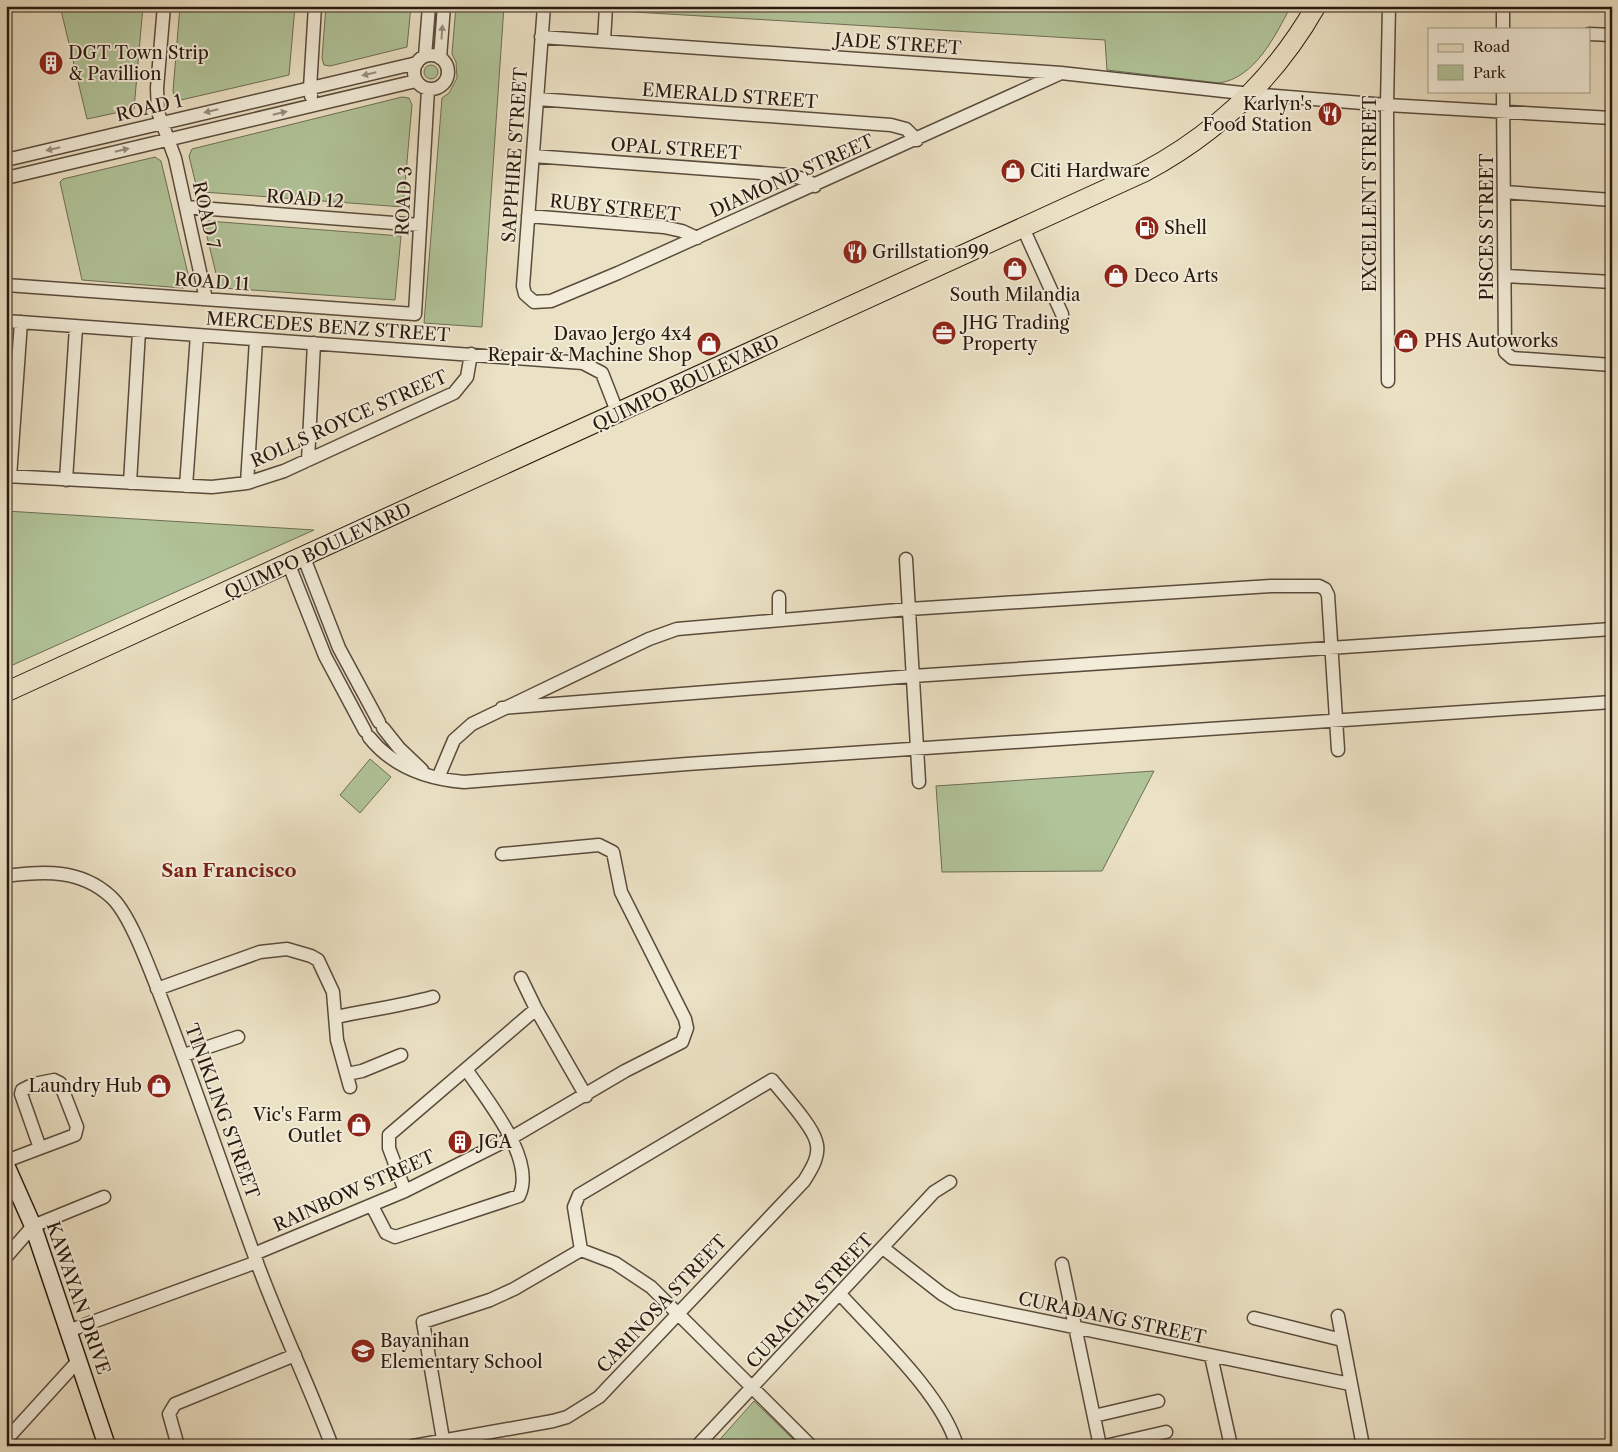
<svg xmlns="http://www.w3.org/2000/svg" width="1618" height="1452" font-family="'Libre Caslon Text',serif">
	<rect width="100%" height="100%" fill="#ebe1c4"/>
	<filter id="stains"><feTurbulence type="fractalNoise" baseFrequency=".004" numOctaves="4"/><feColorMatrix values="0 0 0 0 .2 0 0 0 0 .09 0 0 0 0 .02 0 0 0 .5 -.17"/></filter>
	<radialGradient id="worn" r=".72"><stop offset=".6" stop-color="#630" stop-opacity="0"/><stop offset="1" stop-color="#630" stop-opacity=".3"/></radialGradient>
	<!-- green -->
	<path fill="#b1c499" stroke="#6d6e54" d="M60,6H143L134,109L87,119Z
		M180,6H295L289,75L181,100L175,98L173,91Z
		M326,6H411L407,47L330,66L324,65L322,58Z
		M456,6H504L482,327L424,323L442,98L449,93L457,78L456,62L452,54Z
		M635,6H1291C1275,36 1255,78 1219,83L1107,70L1105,40L634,12Z
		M424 72a7 7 0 1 1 14 0a7 7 0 1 1-14 0Z
		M402,97L409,98L412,105L403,207L203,192L197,189L189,156L192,149Z
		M155,157L161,161L189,278L188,286L183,288L82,280L60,182L63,179Z
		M208,221L401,236L395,300L223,288L218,282L205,228Z
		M6,511L314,530L6,668Z
		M370,759L391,777L360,813L340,795Z
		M1154,771L1102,871L942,872L936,786Z
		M754,1401L800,1446H714Z"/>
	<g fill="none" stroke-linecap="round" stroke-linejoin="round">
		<defs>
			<path id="street" d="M164,6L157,88L158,112L175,158L206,299
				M544,6L523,286L525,294L534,302L551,301L618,273L1059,74
				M1503,6V29
				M1589,34L1612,35
				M541,37L1061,73L1251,94L1387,105L1612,118
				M604,41L606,6
				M414 72a17 17 0 1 1 34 0a17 17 0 1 1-34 0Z
				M425,56L429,6
				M440,58L444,6
				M1503,91L1505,352L1512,358L1612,365
				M311,96L310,88L315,6
				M537,99L891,125L906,129L917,140
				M533,156L789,175L807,180L815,186
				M6,160L417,63
				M6,178L416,81
				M1504,192L1612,200
				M186,207L420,225
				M528,216L664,227L682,231L697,238
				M1023,228L1062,314
				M1506,276L1612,282
				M6,285L415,314L428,89
				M6,321L583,363L602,373L618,414
				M1388,381L1387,105L1389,6
				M308,460L314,343
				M6,476L212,487L247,483L284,471L454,393L467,377L471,354
				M10,477L21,322
				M66,480L76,327
				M130,483L139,331
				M247,483L256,340
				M186,486L197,335
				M304,558L339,648L379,722
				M906,559L919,782
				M289,565L325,656L365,731
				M779,597V619
				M502,708L913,676L1612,629
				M383,728L399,748L422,770
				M369,737C392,766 427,779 464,782L687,764L1612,702
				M438,778L454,740L472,724L649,639L677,629L909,609L1271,586H1319L1325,589L1328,595L1338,750
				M6,876C44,871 80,869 110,896C129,912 148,965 158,990C193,1079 223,1170 256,1260C279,1323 308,1383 332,1446
				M521,978L536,1009L586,1096
				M157,989L260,952L287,949L311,956L318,960L333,992L337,1040L350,1087
				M336,1017C368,1010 401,1006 433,997
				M184,1055L238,1037
				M347,1074L362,1071L401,1055
				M6,1161L75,1135L77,1127L60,1083L54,1080L34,1084L22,1090L21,1094L40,1148
				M405,1191L389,1148V1135L536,1009
				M372,1206L386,1233L395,1237L519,1196C537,1159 485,1098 466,1069
				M883,1248L942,1294L957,1303L1350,1384
				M581,1250L615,1263L651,1287L811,1446
				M254,1254L405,1191L511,1138L625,1071L682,1042L687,1028L685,1019L621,892L613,852L599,845L502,854
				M6,1257L33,1226L104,1197
				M1062,1264L1100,1446
				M840,1294C877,1335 942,1394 957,1446
				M1338,1316L1363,1446
				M1254,1318L1342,1340
				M68,1331L257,1262
				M1211,1356L1231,1446
				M1094,1416L1158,1401
				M443,1439L423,1322L490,1300L514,1289L581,1250
				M6,1440L78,1361
				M178,1446L169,1414L175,1404L295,1355
				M413,1446L553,1421L567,1417L599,1397L804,1181C811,1170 821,1155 816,1141C812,1125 783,1094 772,1080L579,1195L574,1207L581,1250
				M697,1446L934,1192L950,1182
				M1105,1446L1166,1432"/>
			<path id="secondary" d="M6,1165L33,1226L107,1446"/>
			<path id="primary" d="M6,692L1144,172C1217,133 1275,78 1316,6"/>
		</defs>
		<!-- street casing -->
		<use href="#street" stroke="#5a4b3c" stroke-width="15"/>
		<!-- secondary casing -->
		<use href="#secondary" stroke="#29190f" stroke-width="19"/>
		<!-- primary casing -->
		<use href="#primary" stroke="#29190f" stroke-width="21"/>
		<!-- street -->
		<use href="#street" stroke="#f2ecd9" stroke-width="12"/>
		<!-- secondary -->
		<use href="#secondary" stroke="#f2ecd9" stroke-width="16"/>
		<!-- primary -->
		<use href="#primary" stroke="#ebe1c4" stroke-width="19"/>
	</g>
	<!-- one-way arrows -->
	<defs><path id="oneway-solid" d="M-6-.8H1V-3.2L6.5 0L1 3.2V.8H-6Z" transform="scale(1.25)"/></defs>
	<g fill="#988d7e">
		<use href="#oneway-solid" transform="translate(442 32) rotate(-86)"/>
		<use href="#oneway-solid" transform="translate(369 74) rotate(167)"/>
		<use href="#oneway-solid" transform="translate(211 111) rotate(167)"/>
		<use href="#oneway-solid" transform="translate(280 113) rotate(-13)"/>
		<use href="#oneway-solid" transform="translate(53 149) rotate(167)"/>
		<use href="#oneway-solid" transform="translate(122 150) rotate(-13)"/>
	</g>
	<!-- icons -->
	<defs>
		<symbol id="building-disc" viewBox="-11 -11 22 22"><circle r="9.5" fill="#8f2418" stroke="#f2ecd9"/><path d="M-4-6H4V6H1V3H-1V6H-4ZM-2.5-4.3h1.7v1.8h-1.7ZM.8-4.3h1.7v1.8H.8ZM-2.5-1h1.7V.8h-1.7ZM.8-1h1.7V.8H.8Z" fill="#fff"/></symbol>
		<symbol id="restaurant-disc" viewBox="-11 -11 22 22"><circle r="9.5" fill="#8f2418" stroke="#f2ecd9"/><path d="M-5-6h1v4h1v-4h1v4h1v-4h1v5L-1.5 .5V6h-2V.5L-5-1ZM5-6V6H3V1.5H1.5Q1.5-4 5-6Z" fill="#fff"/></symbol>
		<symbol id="shop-disc" viewBox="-11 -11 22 22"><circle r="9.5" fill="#8f2418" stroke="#f2ecd9"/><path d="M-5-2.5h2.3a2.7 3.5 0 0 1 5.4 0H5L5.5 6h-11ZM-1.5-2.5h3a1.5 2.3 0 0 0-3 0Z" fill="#fff"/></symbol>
		<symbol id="fuel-disc" viewBox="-11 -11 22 22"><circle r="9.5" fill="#8f2418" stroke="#f2ecd9"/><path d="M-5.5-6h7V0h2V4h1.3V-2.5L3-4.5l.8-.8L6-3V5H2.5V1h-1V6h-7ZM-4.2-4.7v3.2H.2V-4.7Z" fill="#fff"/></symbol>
		<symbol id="office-disc" viewBox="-11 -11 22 22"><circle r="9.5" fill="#8f2418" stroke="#f2ecd9"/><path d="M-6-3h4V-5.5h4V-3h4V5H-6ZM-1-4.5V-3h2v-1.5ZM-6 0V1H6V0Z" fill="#fff"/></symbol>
		<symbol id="school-disc" viewBox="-11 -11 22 22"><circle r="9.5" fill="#8f2418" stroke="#f2ecd9"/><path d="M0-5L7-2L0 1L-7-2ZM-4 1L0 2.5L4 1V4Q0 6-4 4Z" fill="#fff"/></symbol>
	</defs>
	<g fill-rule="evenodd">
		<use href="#building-disc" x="37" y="49" width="28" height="28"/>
		<use href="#restaurant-disc" x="1316" y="100" width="28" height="28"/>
		<use href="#shop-disc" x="999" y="157" width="28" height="28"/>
		<use href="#fuel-disc" x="1133" y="214" width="28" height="28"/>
		<use href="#restaurant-disc" x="841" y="238" width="28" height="28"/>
		<use href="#shop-disc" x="1001" y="255" width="28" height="28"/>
		<use href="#shop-disc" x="1102" y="262" width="28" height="28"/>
		<use href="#office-disc" x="930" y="319" width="28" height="28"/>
		<use href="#shop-disc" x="1392" y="327" width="28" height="28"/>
		<use href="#shop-disc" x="695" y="330" width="28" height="28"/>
		<use href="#shop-disc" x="145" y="1072" width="28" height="28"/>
		<use href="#shop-disc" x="345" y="1111" width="28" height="28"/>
		<use href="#building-disc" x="446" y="1128" width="28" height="28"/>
		<use href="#school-disc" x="349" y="1337" width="28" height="28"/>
	</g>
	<g text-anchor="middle" stroke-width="4" stroke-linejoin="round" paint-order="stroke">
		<!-- street labels -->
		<g font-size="18" fill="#29190f" stroke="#f2ecd9">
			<text transform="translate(898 44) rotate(4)" y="6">JADE STREET</text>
			<text transform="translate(730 96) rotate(4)" y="6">EMERALD STREET</text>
			<text transform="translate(149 108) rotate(-13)" y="6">ROAD 1</text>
			<text transform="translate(676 149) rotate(4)" y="6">OPAL STREET</text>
			<text transform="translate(515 155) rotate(-86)" y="6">SAPPHIRE STREET</text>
			<text transform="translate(792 176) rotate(-24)" y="6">DIAMOND STREET</text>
			<text transform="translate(1370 194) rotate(-90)" y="6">EXCELLENT STREET</text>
			<text transform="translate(305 199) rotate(4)" y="6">ROAD 12</text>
			<text transform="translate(404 201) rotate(-87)" y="6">ROAD 3</text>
			<text transform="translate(615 208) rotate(6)" y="6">RUBY STREET</text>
			<text transform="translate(206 215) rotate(77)" y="6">ROAD 7</text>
			<text transform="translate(1487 227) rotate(-90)" y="6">PISCES STREET</text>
			<text transform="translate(212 282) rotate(4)" y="6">ROAD 11</text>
			<text transform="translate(328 327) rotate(4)" y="6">MERCEDES BENZ STREET</text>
			<text transform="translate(686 383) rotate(-25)" y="6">QUIMPO BOULEVARD</text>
			<text transform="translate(349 419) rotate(-24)" y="6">ROLLS ROYCE STREET</text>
			<text transform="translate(318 551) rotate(-25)" y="6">QUIMPO BOULEVARD</text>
			<text transform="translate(222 1111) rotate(70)" y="6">TINIKLING STREET</text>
			<text transform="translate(354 1191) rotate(-24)" y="6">RAINBOW STREET</text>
			<text transform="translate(78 1298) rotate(71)" y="6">KAWAYAN DRIVE</text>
			<text transform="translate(810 1301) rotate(-47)" y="6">CURACHA STREET</text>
			<text transform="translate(662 1304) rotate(-47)" y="6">CARINOSA STREET</text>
			<text transform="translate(1112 1318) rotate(12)" y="6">CURADANG STREET</text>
		</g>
		<!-- poi labels -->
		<g font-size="18" fill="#29190f" stroke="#f2ecd9" text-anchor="start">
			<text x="68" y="59">DGT Town Strip<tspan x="68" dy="21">&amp; Pavillion</tspan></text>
			<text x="1312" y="110" text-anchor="end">Karlyn's<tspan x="1312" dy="21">Food Station</tspan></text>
			<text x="1030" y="177">Citi Hardware</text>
			<text x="1164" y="234">Shell</text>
			<text x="872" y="258">Grillstation99</text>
			<text x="1134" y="282">Deco Arts</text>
			<text x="1015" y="301" text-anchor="middle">South Milandia</text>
			<text x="962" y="329">JHG Trading<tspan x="962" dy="21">Property</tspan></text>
			<text x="692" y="340" text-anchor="end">Davao Jergo 4x4<tspan x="692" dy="21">Repair &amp; Machine Shop</tspan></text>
			<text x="1424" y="347">PHS Autoworks</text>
			<text x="142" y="1092" text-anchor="end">Laundry Hub</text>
			<text x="342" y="1121" text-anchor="end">Vic's Farm<tspan x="342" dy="21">Outlet</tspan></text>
			<text x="478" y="1148">JGA</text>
			<text x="380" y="1347">Bayanihan<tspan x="380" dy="21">Elementary School</tspan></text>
		</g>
		<!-- neighbourhood labels -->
		<g font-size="19" font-weight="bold" fill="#7a1f14" stroke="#f2ecd9">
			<text x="229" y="877">San Francisco</text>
		</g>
	</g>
	<!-- margin -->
	<rect width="1618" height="1452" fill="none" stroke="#ebe1c4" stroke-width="25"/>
	<rect x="8" y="8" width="1603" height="1437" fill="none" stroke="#29190f" stroke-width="2.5"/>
	<rect x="12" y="12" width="1593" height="1427" fill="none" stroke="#29190f"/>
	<!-- legend -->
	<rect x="1428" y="28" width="162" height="65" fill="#f2ecd9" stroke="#a29888"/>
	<rect x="1438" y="44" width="25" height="8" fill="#ebe1c4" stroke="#a29888"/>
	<text x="1473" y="52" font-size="15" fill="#29190f">Road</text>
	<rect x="1438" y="65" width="25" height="15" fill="#b1c499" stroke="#a29888"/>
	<text x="1473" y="78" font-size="15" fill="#29190f">Park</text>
	<rect width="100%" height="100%" filter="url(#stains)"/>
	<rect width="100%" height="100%" fill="url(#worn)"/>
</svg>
